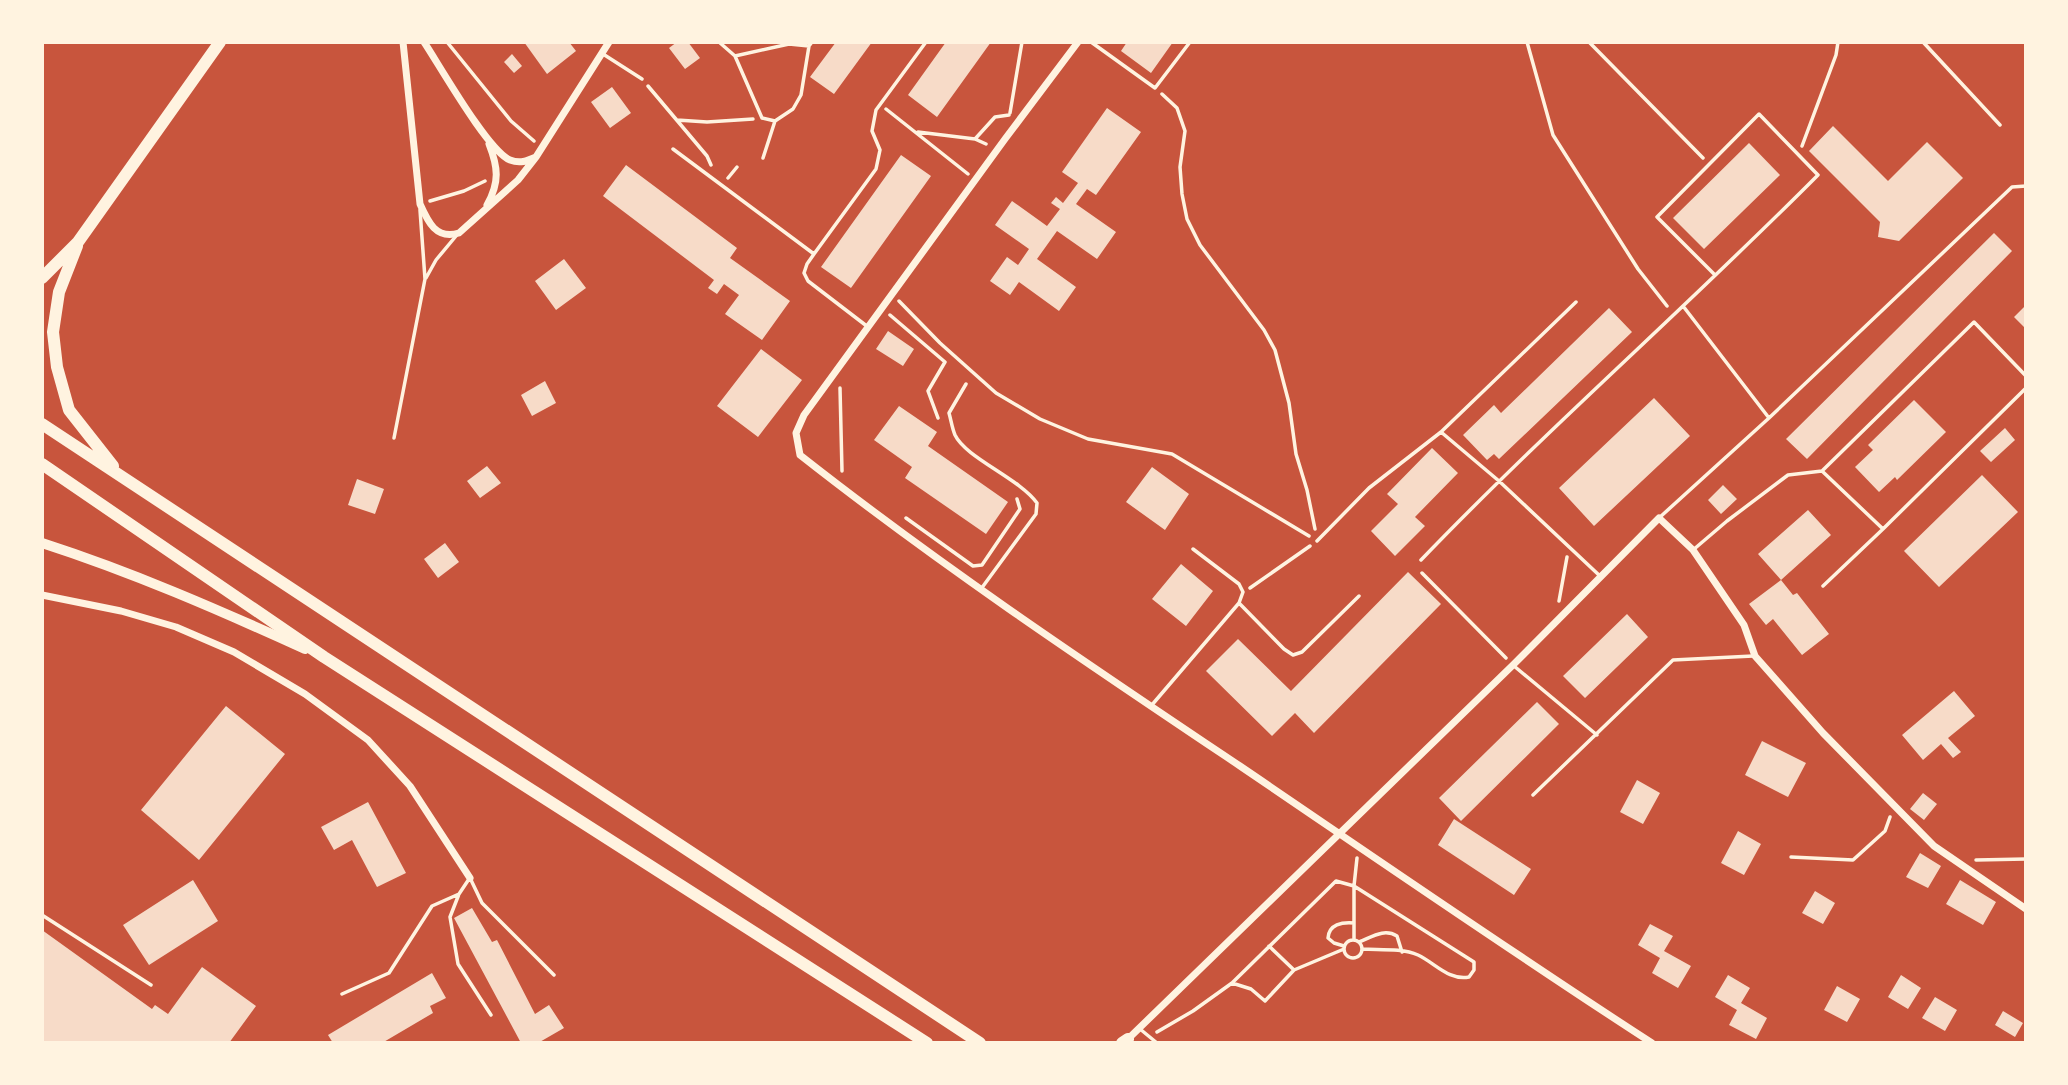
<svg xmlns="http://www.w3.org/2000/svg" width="2068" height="1085" font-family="'Exo 2',sans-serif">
	<rect width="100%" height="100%" fill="#c8553d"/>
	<!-- building -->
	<path fill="#f7dbc8" d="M524,42H569L576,51L547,74Z
		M677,42H688L700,58L685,69L669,48Z
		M836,42H872L834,94L810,77Z
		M946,42H991L937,117L908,95Z
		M1127,42H1173L1151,73L1121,51Z
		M512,54L522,66L514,73L504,62Z
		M612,87L631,113L610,128L591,102Z
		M1107,108L1141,132L1096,195L1087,189L1076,204L1116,232L1097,259L1057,231L1037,259L1076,287L1059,311L1019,282L1010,295L990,281L1007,257L1018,265L1029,249L995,225L1012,201L1047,226L1060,209L1051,203L1056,197L1063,203L1078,183L1062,172Z
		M1833,126L1888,181L1927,142L1963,178L1899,241L1878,237L1880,222L1809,151Z
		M1749,143L1780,175L1704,249L1673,218Z
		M901,155L931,176L851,288L821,267Z
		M626,165L737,248L730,258L790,301L762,340L725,314L739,295L724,284L717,294L708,288L714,280L603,196Z
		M1994,233L2012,251L1807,459L1786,439Z
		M564,259L586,288L556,310L535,281Z
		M2026,305V329L2014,317Z
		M1609,308L1632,332L1499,459L1494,454L1487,460L1463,435L1494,405L1501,413Z
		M888,331L914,349L903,366L876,349Z
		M761,349L802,380L758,437L717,406Z
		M545,381L556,403L532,416L521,395Z
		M1654,398L1690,436L1594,526L1559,488Z
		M1914,400L1946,432L1897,480L1895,477L1879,492L1855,467L1873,450L1868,445Z
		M899,406L937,432L928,446L1008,502L986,534L905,478L912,467L874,440Z
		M2005,428L2015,440L1991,462L1980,451Z
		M1432,448L1458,473L1415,517L1425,526L1395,556L1371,531L1398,504L1387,494Z
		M487,466L501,483L480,498L467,481Z
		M1152,467L1189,494L1165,530L1126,502Z
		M1982,475L2018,512L1939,587L1904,551Z
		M357,479L384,489L375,514L348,505Z
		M1723,485L1737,499L1721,514L1708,500Z
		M1808,510L1831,535L1781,580L1758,554Z
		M445,543L459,562L438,578L424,559Z
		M1181,564L1213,591L1186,626L1152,599Z
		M1408,572L1441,604L1314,733L1295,713L1272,736L1206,671L1238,639L1291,691Z
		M1781,580L1793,595L1797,593L1829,634L1802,655L1773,619L1766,625L1749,604Z
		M1627,614L1648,637L1585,698L1563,676Z
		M1954,691L1975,716L1948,738L1961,752L1953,758L1941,744L1923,760L1902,735Z
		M1537,702L1559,724L1461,821L1439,798Z
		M226,706L285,754L199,860L141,810Z
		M1762,741L1806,763L1788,797L1745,775Z
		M1637,780L1660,793L1643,824L1620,812Z
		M1923,793L1937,804L1924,820L1910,809Z
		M368,802L406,873L377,887L352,840L334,850L321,827Z
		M1454,819L1531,869L1514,895L1438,845Z
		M1738,831L1761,844L1744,875L1721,863Z
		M1920,853L1941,866L1928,888L1906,877Z
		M193,880L218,921L149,965L123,925Z
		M1960,880L1996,902L1983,925L1946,904Z
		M1815,891L1835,903L1823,924L1802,913Z
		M472,908L492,942L497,940L535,1014L549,1005L564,1028L538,1043H521L454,918Z
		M1650,924L1673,936L1664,951L1691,966L1678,988L1652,973L1660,958L1638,945Z
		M42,930L152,1009L155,1005L168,1014L202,967L256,1006L229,1043H42Z
		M432,973L446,998L430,1006L433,1013L382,1043H333L328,1035Z
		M1728,975L1750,988L1741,1003L1767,1018L1756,1039L1729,1025L1737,1010L1715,997Z
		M1901,975L1921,988L1908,1009L1888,997Z
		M1837,986L1860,999L1847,1022L1824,1010Z
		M1935,997L1957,1010L1945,1031L1922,1018Z
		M2003,1011L2023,1023L2015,1037L1995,1025Z"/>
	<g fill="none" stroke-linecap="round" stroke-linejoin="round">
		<!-- path -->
		<path stroke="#fff3e0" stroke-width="3.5" d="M447,42L511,121L534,141
			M1527,42L1553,135L1638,269L1667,306
			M1589,42L1703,158
			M648,86L707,156L711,165
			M1162,94L1177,108L1185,131L1180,167L1182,194L1187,219L1200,245L1264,330L1275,350L1289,403L1296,454L1307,490L1315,529
			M886,109L968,174
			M1010,113L1022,42
			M677,120L707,122L753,119
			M918,132L975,139L986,144
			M975,139L995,117L1009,115
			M1802,146L1836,55L1838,42
			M728,178L737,167
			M430,201L464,191L485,181
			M899,301L940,343L996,393L1040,419L1088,439L1172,454L1309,536
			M890,315L945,362L928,391L938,418
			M840,388L842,471
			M906,518L973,566L982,565L1020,509L1017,499
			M1422,573L1506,658
			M1250,588L1310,546
			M1559,601L1567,557
			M1791,857L1853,860L1885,831L1890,817
			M1976,860L2026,859
			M1344 949a9 9 0 1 1 18 0a9 9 0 1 1-18 0Z
			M1354,940V886L1474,962V970L1469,977C1449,981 1435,963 1418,955C1402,948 1380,950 1363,949
			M1359,942C1372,937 1384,928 1397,936L1402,952
			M1269,946L1294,970
			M1344,946L1334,943L1328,938C1329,924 1342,922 1354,923
			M1344,949L1294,970L1265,1001L1251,989L1232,983L1336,881L1354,886L1357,858
			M1157,1032L1193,1011L1232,983"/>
		<!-- service -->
		<path stroke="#fff3e0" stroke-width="3.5" d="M719,42L735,56
			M1091,42L1155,88L1190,42
			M1923,42L2000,125
			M809,46L789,44L735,56L762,118L775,121L793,109L801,95L809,46L812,42
			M603,54L642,79
			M673,149L814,254
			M763,158L775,121
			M426,278L436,260L456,236
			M1683,306L1769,418
			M868,327L808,281L804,273L807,264L814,254L876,169L880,150L872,131L876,110L926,42
			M966,384L949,413C951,420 952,428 955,435C966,458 1019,478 1037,503L1036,514L981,589
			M1441,432L1576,302
			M394,438L425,279L420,210
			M1822,471L1883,529L2026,388
			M1659,518L1769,418L2012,187L2026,186
			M1317,541L1369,488L1441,432L1499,481L1600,576
			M1693,550L1727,521L1788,475L1822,471L1974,322L2026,376
			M1421,560C1549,427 1688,306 1818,175L1759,114L1657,217L1715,275
			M1823,586L1883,529
			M1239,603L1284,649L1293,655L1302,652L1359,596
			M1514,666L1597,735
			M1151,706L1239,603L1243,592L1239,584L1193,549
			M1533,795L1673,660L1753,656
			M469,879L459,894L450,917L458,964L491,1015
			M471,880L482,903L554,975
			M42,915L151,985
			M342,994L389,973L432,906L459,894
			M1140,1029L1157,1043"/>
		<!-- minor -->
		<path stroke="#fff3e0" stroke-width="7" d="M403,42L420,204C428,222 436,240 459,233L518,180L536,157
			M424,42C440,66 488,151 510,160C520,164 527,161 536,157L609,42
			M1078,42L1005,139L804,415L796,433L800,455C941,566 1091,666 1240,766C1377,859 1513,953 1652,1043
			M487,205C500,182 498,167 489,144
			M42,595L121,611L176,627L234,652L305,694L368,740L410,786L470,878
			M1128,1039L1513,665L1659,518L1693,550L1744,625L1755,656L1823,733L1934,846L2026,909"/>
		<!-- secondary -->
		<path stroke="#fff3e0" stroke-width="10" d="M42,543C132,572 219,610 305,649"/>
		<!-- trunk -->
		<path stroke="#fff3e0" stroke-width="12" d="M77,246L59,292L53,332L57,367L69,410L113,466
			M42,278L78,242L220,42
			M42,424L980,1043
			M42,464L324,657L927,1043
			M1122,1043L1128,1039"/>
	</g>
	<!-- border -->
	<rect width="2068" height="1085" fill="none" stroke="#fff3e0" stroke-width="88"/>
</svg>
